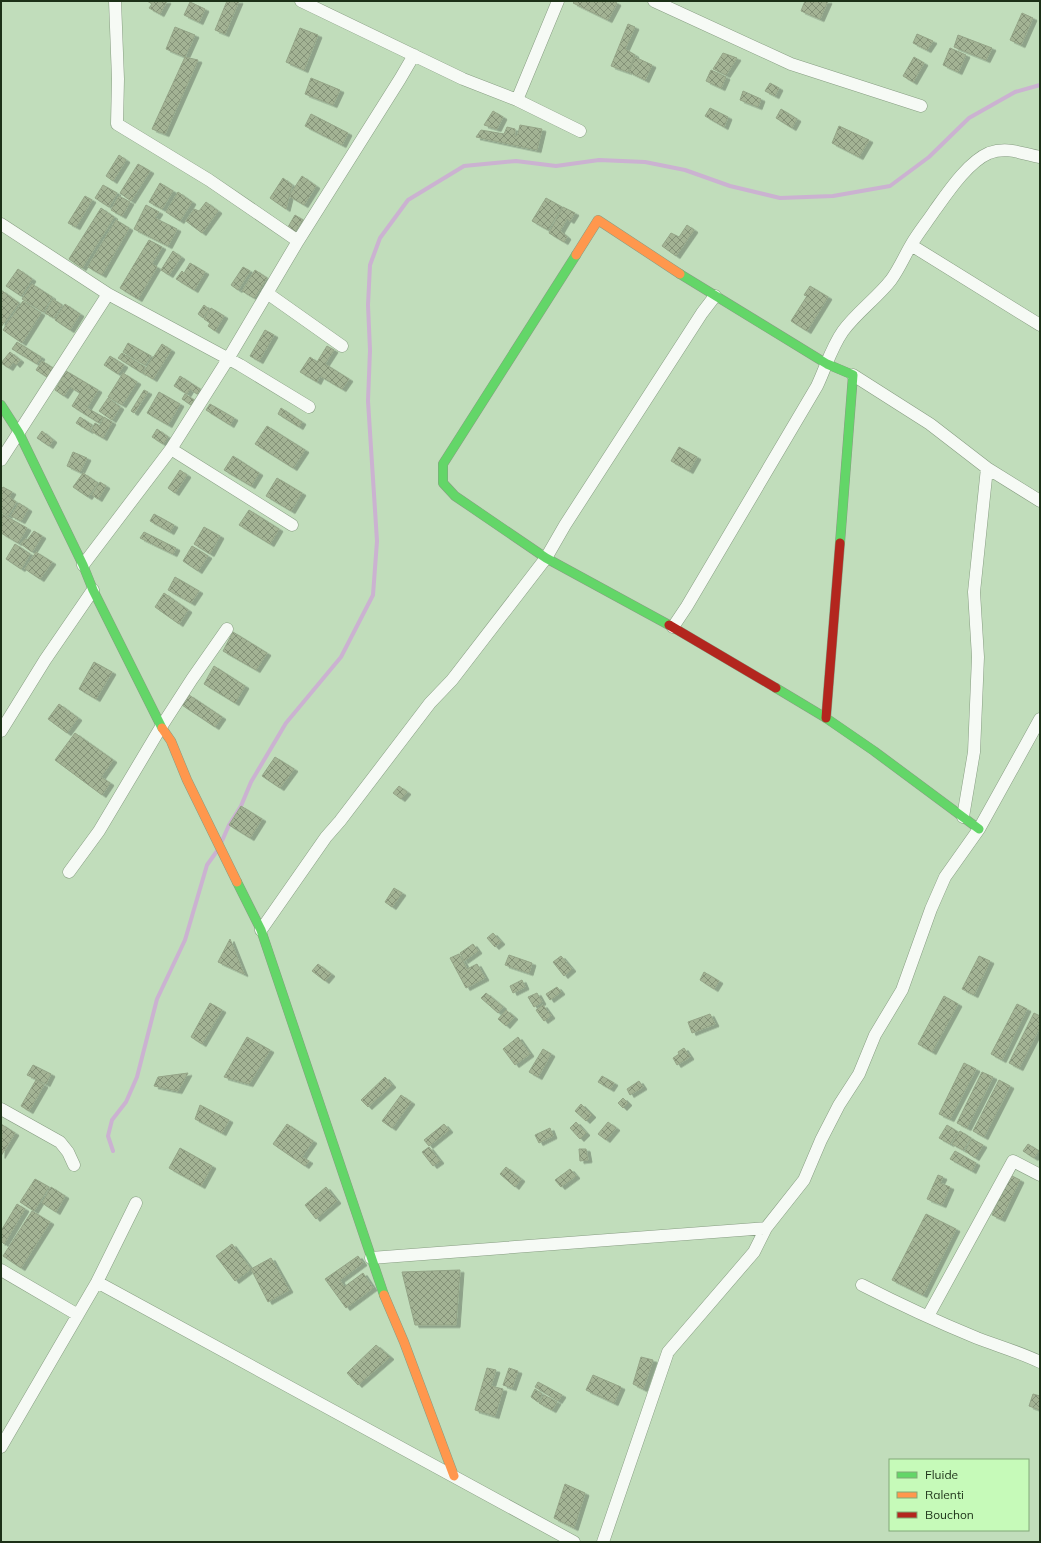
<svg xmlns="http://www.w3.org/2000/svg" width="1041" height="1543" font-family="Mulish,sans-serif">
	<defs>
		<pattern id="building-cross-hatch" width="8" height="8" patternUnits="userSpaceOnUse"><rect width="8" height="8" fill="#a3b394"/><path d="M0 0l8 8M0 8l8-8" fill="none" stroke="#849278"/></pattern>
		<filter id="shadow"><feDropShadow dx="4" dy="2.5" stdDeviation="0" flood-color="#0004"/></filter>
	</defs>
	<rect width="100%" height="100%" fill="#c1ddbb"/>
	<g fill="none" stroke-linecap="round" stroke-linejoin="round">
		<!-- stream -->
		<path stroke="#cbb2d1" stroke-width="4" d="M222,841L229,825L241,806L251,782L286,723L341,657L373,595L377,541L368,401L370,350L368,305L370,265L380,238L408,200L464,166L516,161L556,166L599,160L645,162L685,170L730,186L780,198L833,196L890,186L929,157L969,118L1015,92L1040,85
			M113,1151L108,1136L112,1120L126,1102L137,1077L157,999L185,940L207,865L217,851"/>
	</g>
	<!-- building -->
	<path fill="url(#building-cross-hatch)" stroke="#94a487" filter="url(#shadow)" d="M147,1H167L160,14L149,8L152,4Z
		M227,1H239L225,34L215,30Z
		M575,1H613L617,3L608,20L573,3Z
		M805,1H828L820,19L801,11Z
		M190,2L205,9L199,22L184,15Z
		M1022,13L1033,18L1021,45L1010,40Z
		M628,24L635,27L625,49L635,55L628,72L611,66Z
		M175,27L195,35L185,57L166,49Z
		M300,28L318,35L304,70L286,62Z
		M917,34L933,41L927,50L913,43Z
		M958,35L992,48L986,60L954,47Z
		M950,48L966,55L958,72L943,65Z
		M723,53L737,58L726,75L713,69Z
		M185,57L198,60L165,134L152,129Z
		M635,57L652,65L645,80L629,72Z
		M914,57L924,63L913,82L903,76Z
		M711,70L726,77L721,88L706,81Z
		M311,78L340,90L333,105L305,94Z
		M770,83L779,88L775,96L765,91Z
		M743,91L761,99L758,107L740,100Z
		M710,108L728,117L724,127L705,116Z
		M781,109L797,119L792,128L776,118Z
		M493,111L503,117L497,129L484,125Z
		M311,114L348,133L342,145L305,126Z
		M520,125L542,129L537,150L476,137L481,130L504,134L507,127L515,129V137L518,134Z
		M839,126L869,140L859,157L832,143Z
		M119,155L126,160L113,181L106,176Z
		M138,164L150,171L131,201L120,193Z
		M302,176L316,186L304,205L289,196Z
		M283,178L292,185L286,209L270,198Z
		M160,183L173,191L162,209L149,202Z
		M103,185L117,193L109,207L95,198Z
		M178,192L192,202L180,221L166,212Z
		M85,196L92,200L76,227L68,223Z
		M119,196L130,202L122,216L111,210Z
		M546,198L562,207L548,230L532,221Z
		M206,202L218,211L202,233L186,221L194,209L199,211Z
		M146,205L159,212L155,218L177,229L168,246L134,229Z
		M563,207L575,213L570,221L567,219L560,231L567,237L564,242L549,233Z
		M101,208L114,217L82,268L69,259Z
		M295,215L303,220L295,232L288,227Z
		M116,220L129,228L102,275L88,267Z
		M687,225L694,230L676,256L662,246L671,233L679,237Z
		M149,240L162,247L152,264L157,267L138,299L120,288Z
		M173,251L181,257L169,275L161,270Z
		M190,263L205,272L194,290L176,279L182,271L184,273Z
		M243,267L250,271L238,290L231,285Z
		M18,269L32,279L21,296L6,286Z
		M255,270L267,278L254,298L242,291Z
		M32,284L52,297L43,312L22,299Z
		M810,286L828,297L807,331L791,321L807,296L804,295Z
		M1,290L19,303L1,327Z
		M53,299L62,305L54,318L45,313Z
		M23,301L41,313L22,343L3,330Z
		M65,304L80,314L70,330L55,320Z
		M204,305L209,309L203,318L198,314Z
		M211,308L224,316L215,331L208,326L210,323L204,319Z
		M265,330L274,335L259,361L250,356Z
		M17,342L41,357L37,364L12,349Z
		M128,343L151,356L145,365L123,352Z
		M162,344L171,350L153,379L143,373Z
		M327,346L334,350L325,364L349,379L342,389L320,376L317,382L300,372L310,357L317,362Z
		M10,352L20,360L16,365L13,362L9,368L1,363Z
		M122,353L145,367L142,373L118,358Z
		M110,356L124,365L118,374L104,365Z
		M42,361L53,368L47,377L36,370Z
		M66,371L98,390L87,408L103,417L99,423L72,406L80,393L70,387L64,396L55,390Z
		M123,373L137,382L122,405L108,397Z
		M180,376L200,389L197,394L190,389L187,394L174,386Z
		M144,390L148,392L134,413L131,411Z
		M159,392L180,404L168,425L147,413Z
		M185,394L194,400L191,405L182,399Z
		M108,398L120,407L112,420L99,411Z
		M210,404L234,418L230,425L206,410Z
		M281,408L302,422L299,427L278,414Z
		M80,417L92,425L89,431L76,423Z
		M104,417L112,422L103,438L91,431L95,423L100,426Z
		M267,426L305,450L293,468L255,444Z
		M157,429L168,437L163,444L152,437Z
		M42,431L53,440L49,446L37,438Z
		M679,447L697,457L689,471L671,461Z
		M73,452L87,458L80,472L67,466Z
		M233,456L259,473L251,486L224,470Z
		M180,470L187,475L175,493L168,488Z
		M83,473L98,483L88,497L73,487Z
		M277,478L302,493L291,511L266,496Z
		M100,482L106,486L98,499L92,495Z
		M3,487L12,492L9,497L16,502L8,516L1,512V490Z
		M19,503L28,509L21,521L11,516Z
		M249,510L279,529L270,544L239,525Z
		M2,514L27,528L18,543L1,533Z
		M154,514L174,525L170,532L150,521Z
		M204,527L220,536L210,554L194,544Z
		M34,531L42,536L32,552L21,544L25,539L27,540Z
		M144,532L176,548L173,554L140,538Z
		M15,544L30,554L21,569L6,559Z
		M192,546L208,556L198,571L183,561Z
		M36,552L52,562L40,579L25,569Z
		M175,577L199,591L191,603L168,590Z
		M164,593L188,610L179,624L155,607Z
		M233,632L267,653L256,670L223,651Z
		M94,662L112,672L96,699L79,689Z
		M214,666L245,686L235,703L204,684Z
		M189,695L222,717L215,727L182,705Z
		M59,704L78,718L67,733L48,719Z
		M75,733L113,760L101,777L110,783L102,795L55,760Z
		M275,757L294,769L280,788L262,776Z
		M399,786L407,792L401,799L393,793Z
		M241,806L262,819L250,838L229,825Z
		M394,888L402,893L392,907L385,902Z
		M493,933L501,942L495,947L487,938Z
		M230,939L244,974L218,962Z
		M473,944L478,951L464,961L460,953Z
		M459,954L467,969L477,964L485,978L466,988L450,958Z
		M509,955L532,963L529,973L505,965Z
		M561,956L572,969L564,976L553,962Z
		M979,956L990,961L974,995L962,989Z
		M318,964L331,974L325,981L312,971Z
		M704,972L719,981L714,989L700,980Z
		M522,980L525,987L513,993L510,986Z
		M557,987L561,992L550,1000L546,994Z
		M486,993L503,1007L498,1013L481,998Z
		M537,993L542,1002L534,1007L528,997Z
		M944,996L958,1004L932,1052L918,1044Z
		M210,1003L222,1010L202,1044L191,1037Z
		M1017,1004L1027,1009L1002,1060L991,1054Z
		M543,1005L551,1016L544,1021L536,1010Z
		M506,1010L514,1017L506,1026L498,1019Z
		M1034,1013L1040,1016V1027L1019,1068L1009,1063Z
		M710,1014L715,1024L692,1033L688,1022Z
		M247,1037L270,1050L249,1084L224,1077Z
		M518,1037L530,1054L515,1065L503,1049Z
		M684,1048L690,1057L677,1065L673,1058L679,1054L678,1052Z
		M543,1049L551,1054L538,1077L529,1072Z
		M964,1063L976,1069L950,1119L939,1114Z
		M33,1065L51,1074L46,1084L27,1075Z
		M982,1072L993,1077L967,1128L957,1123Z
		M188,1073L178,1091L154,1086L158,1077Z
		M602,1076L614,1083L610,1089L598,1082Z
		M385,1077L392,1085L368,1107L361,1100Z
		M36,1080L44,1085L29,1111L21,1106Z
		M999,1080L1010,1086L984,1137L973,1131Z
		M639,1081L643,1087L630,1095L627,1089Z
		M401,1095L411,1102L392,1128L382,1121Z
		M623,1098L628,1103L623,1108L618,1103Z
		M581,1104L592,1115L586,1121L575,1111Z
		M200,1105L229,1120L222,1133L195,1119Z
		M576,1122L586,1133L580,1139L570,1128Z
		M608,1122L616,1128L606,1140L598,1134Z
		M1,1124L15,1133L1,1156Z
		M287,1124L313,1141L302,1157L309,1161L305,1166L273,1144Z
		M444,1124L449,1130L429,1146L424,1140Z
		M947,1125L958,1132L950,1144L939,1138Z
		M550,1128L553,1136L539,1143L535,1135Z
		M960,1131L971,1138L963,1150L952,1144Z
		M972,1139L983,1145L975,1158L965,1151Z
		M1028,1144L1039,1151L1034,1158L1023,1151Z
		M429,1147L440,1161L433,1166L422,1152Z
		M180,1148L212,1166L201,1186L169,1168Z
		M579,1149H586L588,1160L580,1161Z
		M955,1151L976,1163L972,1171L950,1159Z
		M506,1167L521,1179L515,1187L500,1174Z
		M570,1169L576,1176L561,1187L555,1180Z
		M938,1175L943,1177L940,1183L950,1187L942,1205L927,1199Z
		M1010,1175L1020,1180L1001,1219L992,1215Z
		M35,1179L49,1187L34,1211L20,1202Z
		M51,1187L65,1196L56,1212L42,1203Z
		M326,1187L337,1201L316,1219L305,1205Z
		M17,1204L25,1209L4,1244L2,1242L1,1243V1231Z
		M32,1211L50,1222L21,1268L3,1256Z
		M926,1214L956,1229L923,1295L892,1280Z
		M232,1244L251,1269L235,1281L216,1256Z
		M358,1256L363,1263L340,1280L344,1287L363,1273L373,1288L346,1308L325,1279Z
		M271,1258L289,1290L268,1302L251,1269Z
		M460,1270L456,1325H415L402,1272Z
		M376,1345L390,1357L358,1385L347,1373Z
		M641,1357L653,1360L643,1389L633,1384Z
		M487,1368L496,1370L491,1386L503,1389L495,1416L475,1410Z
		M509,1368L518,1371L512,1388L503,1385Z
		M593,1375L621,1387L614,1403L586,1390Z
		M538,1382L562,1395L558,1401L535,1387Z
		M535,1389L542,1394L538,1402L531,1397Z
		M1033,1394L1040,1396V1410L1029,1406Z
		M544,1395L557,1402L552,1410L539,1403Z
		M565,1484L585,1493L574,1528L554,1518Z"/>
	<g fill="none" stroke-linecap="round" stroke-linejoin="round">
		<defs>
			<path id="street" d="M115,1L118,79L117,124L209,180L298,241
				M301,1L463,79L517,100L580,131
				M654,1L791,64L921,106
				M517,100L558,1
				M1,224L108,294L240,365L309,407
				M911,245L1040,325
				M267,293L342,346
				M853,375L930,424L987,468L974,592L978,657L974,752L963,817
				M171,449L292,525
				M1,460L108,294
				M987,468L1040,501
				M83,565L171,449L228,359L298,241L400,79L414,55
				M673,627L687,606L817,386C826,367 831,348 843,331C857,312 877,298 891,280C899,269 904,257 911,245C918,233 927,222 935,210C948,192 968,162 989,153C1008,146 1022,154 1040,157
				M1,731L45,660L93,590
				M69,872L99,831L161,727L192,679L227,629
				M261,930L326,837L340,821L430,703L452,680L546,558L565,525L702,313L715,296
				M1,1109L60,1142L68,1152L74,1165
				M371,1258L766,1228
				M1,1270L78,1315
				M97,1282L574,1542
				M862,1285C899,1304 938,1322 977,1338C998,1346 1019,1352 1040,1362
				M928,1316L1013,1161L1040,1175
				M1,1447L97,1282L136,1203
				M603,1542L668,1352L754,1252L766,1228L804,1180L821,1140L839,1105L859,1074L875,1035L902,990L931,909L945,877L979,829L1040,719"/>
			<path id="fast" d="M576,255L443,464V483L455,496L546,558L669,625
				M680,274L827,364L853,375L840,543
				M1,405L19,433L83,565L93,590L162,728
				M776,688L826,718L874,751L979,829
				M237,882L261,930L384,1295"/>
			<path id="slow" d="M576,255L598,220L680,274
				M162,728L171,741L187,780L237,882
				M384,1295L404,1342L454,1476"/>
			<path id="jam" d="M669,625L776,688
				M826,718L840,543"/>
		</defs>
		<!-- street casing -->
		<use href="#street" stroke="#879d82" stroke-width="13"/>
		<!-- fast casing -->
		<use href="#fast" stroke="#879d82" stroke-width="10"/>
		<!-- slow casing -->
		<use href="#slow" stroke="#879d82" stroke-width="10"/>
		<!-- jam casing -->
		<use href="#jam" stroke="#879d82" stroke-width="10"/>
		<!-- street -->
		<use href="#street" stroke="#f6faf5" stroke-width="12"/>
		<!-- fast -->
		<use href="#fast" stroke="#63d668" stroke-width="9"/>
		<!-- slow -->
		<use href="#slow" stroke="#ff974d" stroke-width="9"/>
		<!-- jam -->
		<use href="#jam" stroke="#b3261e" stroke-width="9"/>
	</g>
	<!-- border -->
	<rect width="1041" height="1543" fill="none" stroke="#1c3017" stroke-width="4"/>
	<!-- legend -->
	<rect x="889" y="1459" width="140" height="72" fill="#c6fab9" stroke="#82a978"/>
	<rect x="897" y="1472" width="20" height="6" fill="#63d668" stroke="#82a978"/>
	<text x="925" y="1479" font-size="12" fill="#1c3017">Fluide</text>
	<rect x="897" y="1492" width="20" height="6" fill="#ff974d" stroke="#82a978"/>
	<text x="925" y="1499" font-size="12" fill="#1c3017">Ralenti</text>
	<rect x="897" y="1512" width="20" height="6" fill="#b3261e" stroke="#82a978"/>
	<text x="925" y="1519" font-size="12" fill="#1c3017">Bouchon</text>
</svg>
